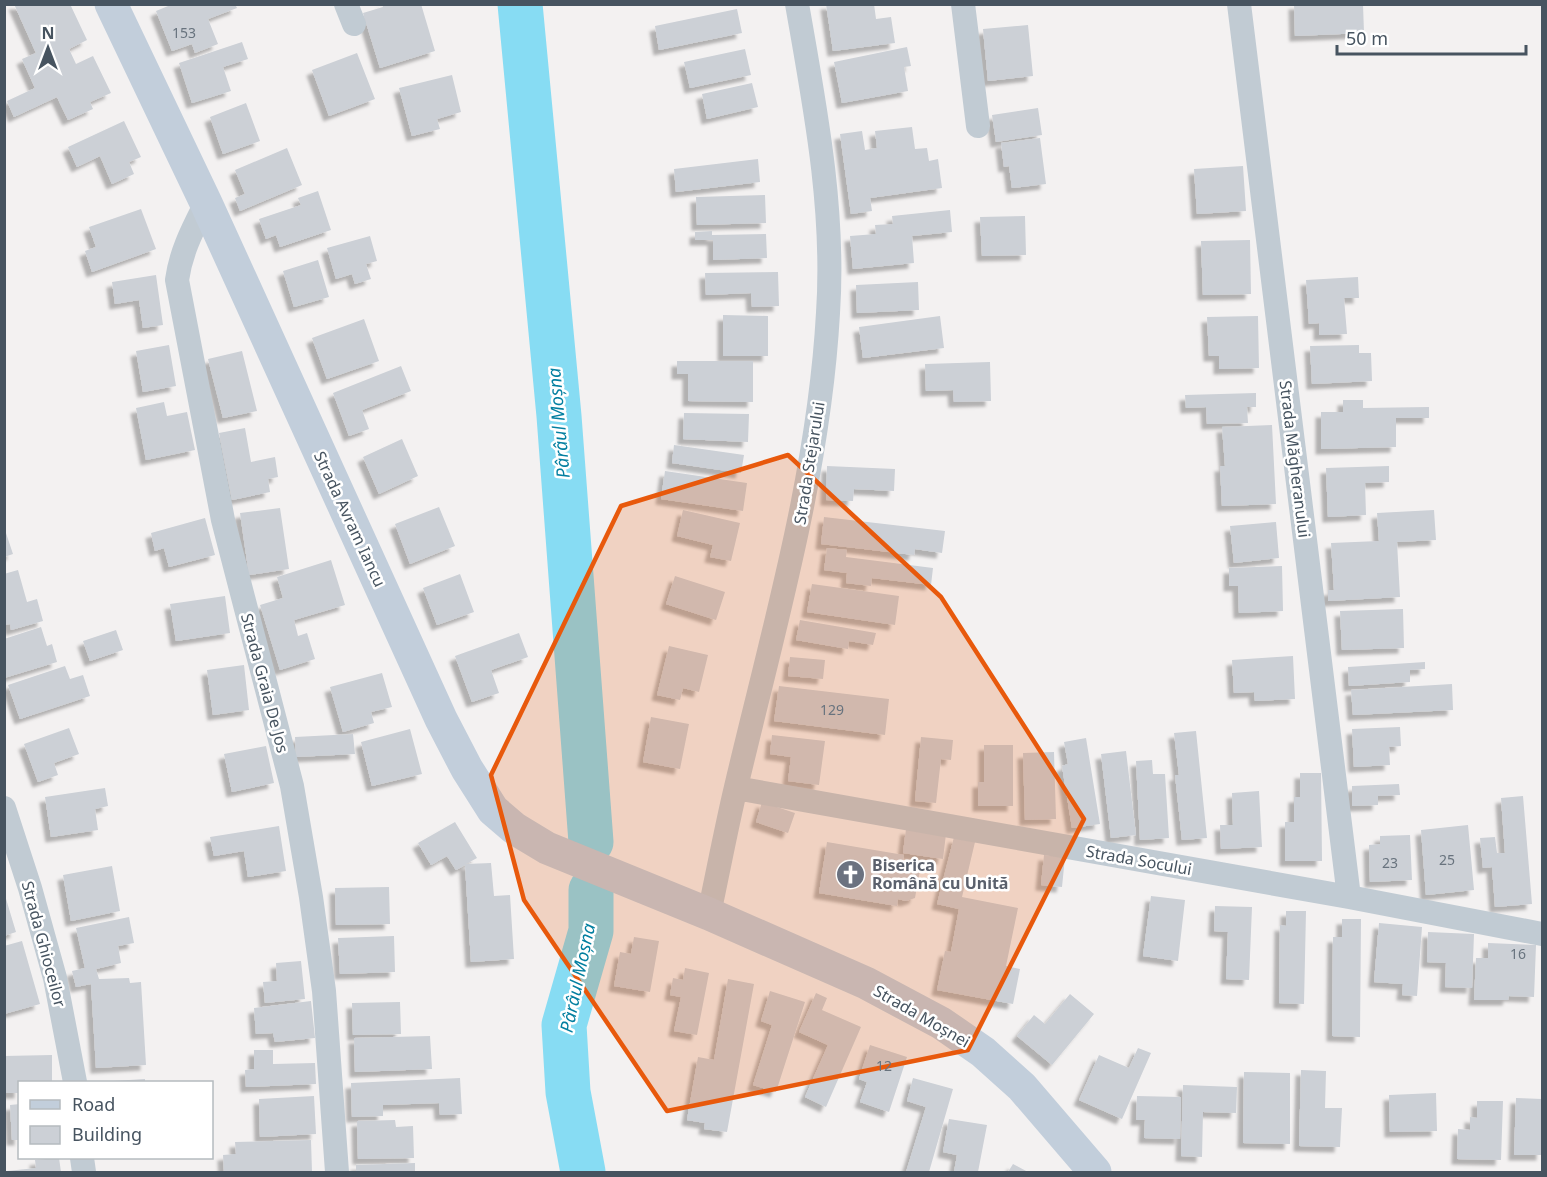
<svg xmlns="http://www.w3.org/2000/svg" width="1547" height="1177" font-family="'Noto Sans',sans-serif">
	<defs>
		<filter id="shadow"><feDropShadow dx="-5.5" dy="5.5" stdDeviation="1.5" flood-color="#0004"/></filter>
	</defs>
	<rect width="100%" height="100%" fill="#f3f1f1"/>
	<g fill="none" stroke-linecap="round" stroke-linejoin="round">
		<!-- river -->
		<path stroke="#87dcf3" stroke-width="45" d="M520,4L559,416L591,842
			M583,1172L568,1092L564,1025L591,931V890"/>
	</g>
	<!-- building -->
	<path fill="#ccd0d6" filter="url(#shadow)" d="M14,4H70L87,40L69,49L76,64L93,56L111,93L90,102L93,109L68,120L57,97L14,117L7,101L35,88L22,59L36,53Z
		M173,4H235L237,8L208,19L218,44L195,53L192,44L172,51L156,11Z
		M382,4H421L435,51L380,68L363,13L383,7Z
		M826,4H874L876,19L891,17L895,43L833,51Z
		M1294,4H1363L1364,33L1295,36Z
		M737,9L742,33L659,50L655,26Z
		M1028,25L1033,76L988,81L983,29Z
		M242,42L248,59L223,67L231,91L192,103L179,63Z
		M907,47L911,66L904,67L908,91L842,103L834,62Z
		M745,49L751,75L690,88L684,62Z
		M357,53L375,99L329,116L312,70Z
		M452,75L461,112L437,119L440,129L412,136L399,88Z
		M752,83L758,107L707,119L702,94Z
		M246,103L260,141L223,154L210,117Z
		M1038,108L1042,135L996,142L992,115Z
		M124,121L141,157L129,162L134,174L112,184L100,156L77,167L68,147Z
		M912,127L915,149L927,148L929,161L938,159L942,188L870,198L872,211L851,214L840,134L862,131L865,150L877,148L875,131Z
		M1040,138L1046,184L1012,188L1009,166L1004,167L1001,143Z
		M287,148L302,185L240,211L235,198L245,194L235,170Z
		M758,159L760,182L676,192L674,169Z
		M1243,166L1246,211L1197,214L1194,169Z
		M318,191L331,230L280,247L276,235L266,239L259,219L301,205L298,198Z
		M765,195L766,223L697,225L696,197Z
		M141,209L156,249L92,272L85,251L96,247L89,227Z
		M950,210L952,232L912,236L914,263L853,269L850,236L876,234L875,225L893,224L892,216Z
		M1025,216L1026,255L982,256L980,217Z
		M712,231V235L766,234L767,258L713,260V240H695V232Z
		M370,236L377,261L366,264L371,279L355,284L352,274L336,279L327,248Z
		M1250,240L1251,294L1203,295L1201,241Z
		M318,260L329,297L294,307L283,271Z
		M778,272L779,306L752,307L751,293L706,295L705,273Z
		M156,275L163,325L143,328L139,300L115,304L112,282Z
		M1358,277L1359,298H1344L1347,334L1319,335V323L1309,324L1306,280Z
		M918,282L919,310L857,313L856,285Z
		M723,315L768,316V356H723Z
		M940,316L944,348L863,358L859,327Z
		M1258,316L1259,368L1219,369V356H1209L1207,317Z
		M364,319L379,361L327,379L312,338Z
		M169,345L176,386L143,392L136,351Z
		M1359,345V353H1371L1372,381L1312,384L1310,346Z
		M242,351L257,411L223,418L208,359Z
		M677,361H753V402L688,401V374H677Z
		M990,362L991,401L954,402L953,390L926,391L925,364Z
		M401,366L411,391L362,410L369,429L349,436L333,393Z
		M1256,393V407H1247L1248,423L1207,424L1206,407L1186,408L1185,395Z
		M1343,400H1363V408L1429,407V418H1396V447L1321,449V412H1343Z
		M164,402L167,416L187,412L195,450L146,460L136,408Z
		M684,413L749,414L748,442L683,439Z
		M1272,425L1276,504L1222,506L1220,466H1225L1222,427Z
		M245,428L251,462L275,457L278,477L268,479L270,492L232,500L219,433Z
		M402,439L418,476L379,494L363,457Z
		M674,445L744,455L741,473L672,463Z
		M827,466L895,469L894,491L854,489L853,501L826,500Z
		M1389,466V482L1365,483L1366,515L1328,517L1326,468Z
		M665,471L747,483L743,511L661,499Z
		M439,507L455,546L410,564L395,524Z
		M280,508L289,569L249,575L240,513Z
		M683,510L740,523L731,561L710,557L713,545L677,536Z
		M1434,510L1436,540L1397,542L1400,597L1328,601V590H1334L1331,543L1379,541L1377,513Z
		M824,517L945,531L942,553L915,549L914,555L821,544Z
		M205,518L215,555L169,567L164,548L155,551L151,533Z
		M1276,522L1279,558L1234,563L1230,526Z
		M4,527L13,554L4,557Z
		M827,548L847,550L846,557L933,568L931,585L872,578L871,586L846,583L847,573L824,570Z
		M331,560L345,605L294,620L298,636L307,633L315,659L280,670L260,605L283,598L277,577Z
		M1282,566L1283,611L1239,613L1238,586H1229V568Z
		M18,570L27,602L37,599L43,621L11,630L10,624L4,625V574Z
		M460,574L474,612L437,625L423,588Z
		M675,576L725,592L716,620L666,604Z
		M812,584L899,596L895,625L807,612Z
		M225,596L230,633L176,641L170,604Z
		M1403,609L1404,648L1342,650L1340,611Z
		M800,620L876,633L873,645L849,641L848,649L796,640Z
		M41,627L47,646L52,644L57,662L4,678V639Z
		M116,630L123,650L90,661L83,641Z
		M519,633L528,657L491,670L499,693L472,702L455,656Z
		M669,646L708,655L699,692L683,688L680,700L657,695Z
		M1293,656L1295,699L1255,701L1254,692L1234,693L1232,660Z
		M790,657L825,660L823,679L788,676Z
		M1425,662V669L1410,670V682L1349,686L1348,667Z
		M244,665L249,710L213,715L207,670Z
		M65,666L70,679L83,675L90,696L20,719L8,685Z
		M382,673L392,707L371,712L374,723L343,732L330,687Z
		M1452,684L1453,710L1353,715L1351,690Z
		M779,686L889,699L885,735L774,721Z
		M651,717L689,724L680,769L643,762Z
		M1400,727L1401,746L1389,747L1390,765L1354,767L1352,729Z
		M69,728L79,754L54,763L58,775L38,782L24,744Z
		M410,729L422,774L372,786L361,742Z
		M1196,731L1207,838L1182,840L1175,775H1179L1174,733Z
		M353,734L355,754L296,757L295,737Z
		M772,735L825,741L819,785L788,781L791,757L770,754Z
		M921,737L953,740L951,760L941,759L936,803L915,801Z
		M1086,738L1100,824L1072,828L1062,766L1068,764L1064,742Z
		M984,745H1013V806H978V782H984Z
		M266,746L274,783L232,792L224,754Z
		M1126,751L1136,835L1111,838L1101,754Z
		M1054,752L1056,819L1025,820L1023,753Z
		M1152,760L1153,774H1165L1169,838L1140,840L1136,761Z
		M1300,773H1321L1322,861H1285V822H1294V797H1300Z
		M1399,784L1400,795L1378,796V805L1352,806V786Z
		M105,788L108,806L95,809L98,830L51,837L45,797Z
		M1259,791L1262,847L1221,849L1220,825H1233L1232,793Z
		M1523,796L1532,904L1495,907L1492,867L1483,868L1480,838L1495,837L1497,853H1505L1501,798Z
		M762,802L795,813L788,833L756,822Z
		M455,822L477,858L466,864L491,863L494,896L510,895L514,959L471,962L465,865L456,870L447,856L431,865L418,843Z
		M1468,825L1474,890L1426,895L1421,830Z
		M279,826L286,871L248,877L244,851L214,856L210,837Z
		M906,829L946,834L943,859L903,853Z
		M1410,835L1412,880L1370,882L1369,845L1380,844V836Z
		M954,837L975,842L962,897L1018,908L1006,966L1020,969L1013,1004L937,990L945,951L951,952L959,909L937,904Z
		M827,842L904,855L903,862L912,864L920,870L915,898L906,901L898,899L897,906L819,893Z
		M1044,855L1065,857L1062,887L1041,885Z
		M112,866L120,911L71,921L63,875Z
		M389,887L390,924L336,925L335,888Z
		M4,892L16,932L4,936Z
		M1151,896L1185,900L1178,961L1143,956Z
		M1215,906L1252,907L1249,980L1226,979L1228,932L1214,931Z
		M1286,911H1306L1304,1004L1279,1003L1280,925L1286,926Z
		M129,917L134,943L118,946L121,963L96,969L99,979L129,978L130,983L141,982L146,1065L96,1068L91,984L76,987L72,971L85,968L76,928Z
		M1342,919H1361L1360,1037L1332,1036L1333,937H1342Z
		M1379,923L1422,927L1417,996L1402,995L1403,984L1374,982Z
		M1428,932L1474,934L1472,988L1445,987L1446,963L1427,962Z
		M394,936L395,972L340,974L338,938Z
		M634,937L659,941L650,992L614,986L620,952L631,954Z
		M22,941L40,1004L4,1014V946Z
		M1488,943L1536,945L1534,997L1509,996L1508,1000H1474L1476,958H1488Z
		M301,961L305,999L265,1003L263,982L277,981L276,963Z
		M685,968L709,973L697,1035L674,1031L681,997L670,995L673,978L683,980Z
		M728,979L754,984L727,1132L704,1129L705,1123L687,1120L698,1057L714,1060Z
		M770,991L805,1002L776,1092L753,1085L772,1025L761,1021Z
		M816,993L827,998L822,1010L861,1027L826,1107L805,1097L828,1045L799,1032Z
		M1070,994L1094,1014L1052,1065L1017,1036L1034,1015L1045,1024Z
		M311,1001L315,1038L275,1042L273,1033L256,1034L254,1008Z
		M400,1002L401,1034L353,1035L352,1003Z
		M430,1036L432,1069L355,1072L354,1038Z
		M870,1045L907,1057L889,1112L860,1102L867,1082L859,1079Z
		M1138,1048L1151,1053L1122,1119L1079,1100L1099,1055L1129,1068Z
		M254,1050H273V1064L315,1063L316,1084L246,1087L245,1070L254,1069Z
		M52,1055V1082H20V1093H4V1056Z
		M1301,1070L1326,1071L1325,1108H1342L1340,1147L1299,1146Z
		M1244,1072L1290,1073V1144L1243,1143Z
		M460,1078L462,1114L440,1115L439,1103L383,1105V1116L352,1117L351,1083Z
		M913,1078L953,1089L929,1172H906L926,1107L907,1101Z
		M145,1079V1082H113V1081Z
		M1183,1085L1237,1087L1236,1113L1203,1112L1202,1157L1181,1156Z
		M1436,1093L1437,1131L1390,1132L1389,1095Z
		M314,1096L316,1134L260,1137L259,1099Z
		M1137,1096L1181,1097L1180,1139L1144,1138L1145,1120H1136Z
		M1516,1098L1542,1099V1155H1514Z
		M1477,1101H1503L1501,1160L1457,1159L1458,1129L1470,1130V1117L1477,1118Z
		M20,1104V1140H12L10,1105Z
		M949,1119L987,1125L978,1172H954L957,1155L943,1152Z
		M395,1120L396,1127L413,1126L414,1158L358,1159L357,1121Z
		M311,1140L312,1172H224L223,1155L236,1154L235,1142Z
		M59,1158L61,1172H7V1171L36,1168L35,1160Z
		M415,1163V1172H356V1165Z
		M1013,1164L1028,1172H1008Z"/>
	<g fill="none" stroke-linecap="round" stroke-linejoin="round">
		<!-- minor -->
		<path stroke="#c1cbd3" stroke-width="24" d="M346,4L354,24
			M963,4L978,126
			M1239,4L1349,897
			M206,203C193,229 181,251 177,280L223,520L292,786L311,897L324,991L337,1172
			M736,788L1349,897L1542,934
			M4,808L30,888L55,978L75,1082
			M709,914C718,872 726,829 736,787C773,630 819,475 828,313C835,209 815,107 797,4
			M82,1158L84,1172"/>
		<!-- secondary -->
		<path stroke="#c2cedb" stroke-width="33" d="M111,4L206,203L441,719L467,769L493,810L514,828L547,848L709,914L866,983L941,1023L983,1052L1022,1087L1095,1172"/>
	</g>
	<!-- marked area -->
	<path fill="#e8590c" fill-opacity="0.2" stroke="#e8590c" stroke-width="4.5" stroke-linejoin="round" d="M788,455L941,597L1084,819L968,1050L667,1111L524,900L491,775L621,506Z"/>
	<!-- icons -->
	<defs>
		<symbol id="church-disc" viewBox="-11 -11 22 22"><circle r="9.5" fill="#6b7280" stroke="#fff"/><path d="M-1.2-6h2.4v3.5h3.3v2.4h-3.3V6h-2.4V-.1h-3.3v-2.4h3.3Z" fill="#fff"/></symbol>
	</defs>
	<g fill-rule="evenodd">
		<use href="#church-disc" x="834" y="858" width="33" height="33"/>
	</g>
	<g text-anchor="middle" stroke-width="5" stroke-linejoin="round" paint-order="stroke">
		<!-- number labels -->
		<g font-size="14" fill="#68737e">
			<text x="184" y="38">153</text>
			<text x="832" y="715">129</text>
			<text x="1447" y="865">25</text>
			<text x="1390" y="868">23</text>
			<text x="1518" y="959">16</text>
			<text x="884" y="1071">12</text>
		</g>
		<!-- street labels -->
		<g font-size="16" fill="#475460" stroke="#fff">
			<text transform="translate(1295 459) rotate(83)" y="6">Strada Măgheranului</text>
			<text transform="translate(809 463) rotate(-81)" y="6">Strada Stejarului</text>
			<text transform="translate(350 519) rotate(65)" y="6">Strada Avram Iancu</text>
			<text transform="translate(265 683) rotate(75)" y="6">Strada Graia De Jos</text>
			<text transform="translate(1139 860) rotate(10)" y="6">Strada Socului</text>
			<text transform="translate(44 944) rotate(75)" y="6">Strada Ghioceilor</text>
			<text transform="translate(922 1016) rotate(30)" y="6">Strada Moșnei</text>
		</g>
		<!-- worship labels -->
		<g font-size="16" font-weight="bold" fill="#5b616d" stroke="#fff" text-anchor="start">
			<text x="872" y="871">Biserica<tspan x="872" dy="18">Română cu Unită</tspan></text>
		</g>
		<!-- water labels -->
		<g font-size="18" font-style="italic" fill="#037fa0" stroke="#fff">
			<text transform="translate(559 423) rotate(-95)" y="6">Pârâul Moșna</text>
			<text transform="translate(578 978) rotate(-78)" y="6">Pârâul Moșna</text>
		</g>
	</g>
	<!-- border -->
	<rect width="1547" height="1177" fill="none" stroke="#475460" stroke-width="12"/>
	<!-- legend -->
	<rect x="18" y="1081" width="195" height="78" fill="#ffffff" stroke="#b5bbbf" stroke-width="1.5"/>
	<rect x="30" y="1100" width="30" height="9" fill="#c2cedb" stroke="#b5bbbf" stroke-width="1.5"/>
	<text x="72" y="1111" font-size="18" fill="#475460">Road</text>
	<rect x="30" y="1126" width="30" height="18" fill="#ccd0d6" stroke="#b5bbbf" stroke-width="1.5"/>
	<text x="72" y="1141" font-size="18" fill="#475460">Building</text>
	<!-- north arrow -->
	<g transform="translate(48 48)" stroke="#ffffff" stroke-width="4.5" paint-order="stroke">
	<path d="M0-4.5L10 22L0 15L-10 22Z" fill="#475460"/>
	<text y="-9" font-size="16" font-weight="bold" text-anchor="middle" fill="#475460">N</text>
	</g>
	<!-- scale -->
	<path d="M1337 45v9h189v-9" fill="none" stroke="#475460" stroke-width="3"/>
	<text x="1346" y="45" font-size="18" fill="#475460" stroke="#ffffff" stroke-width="4.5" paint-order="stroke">50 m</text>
</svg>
